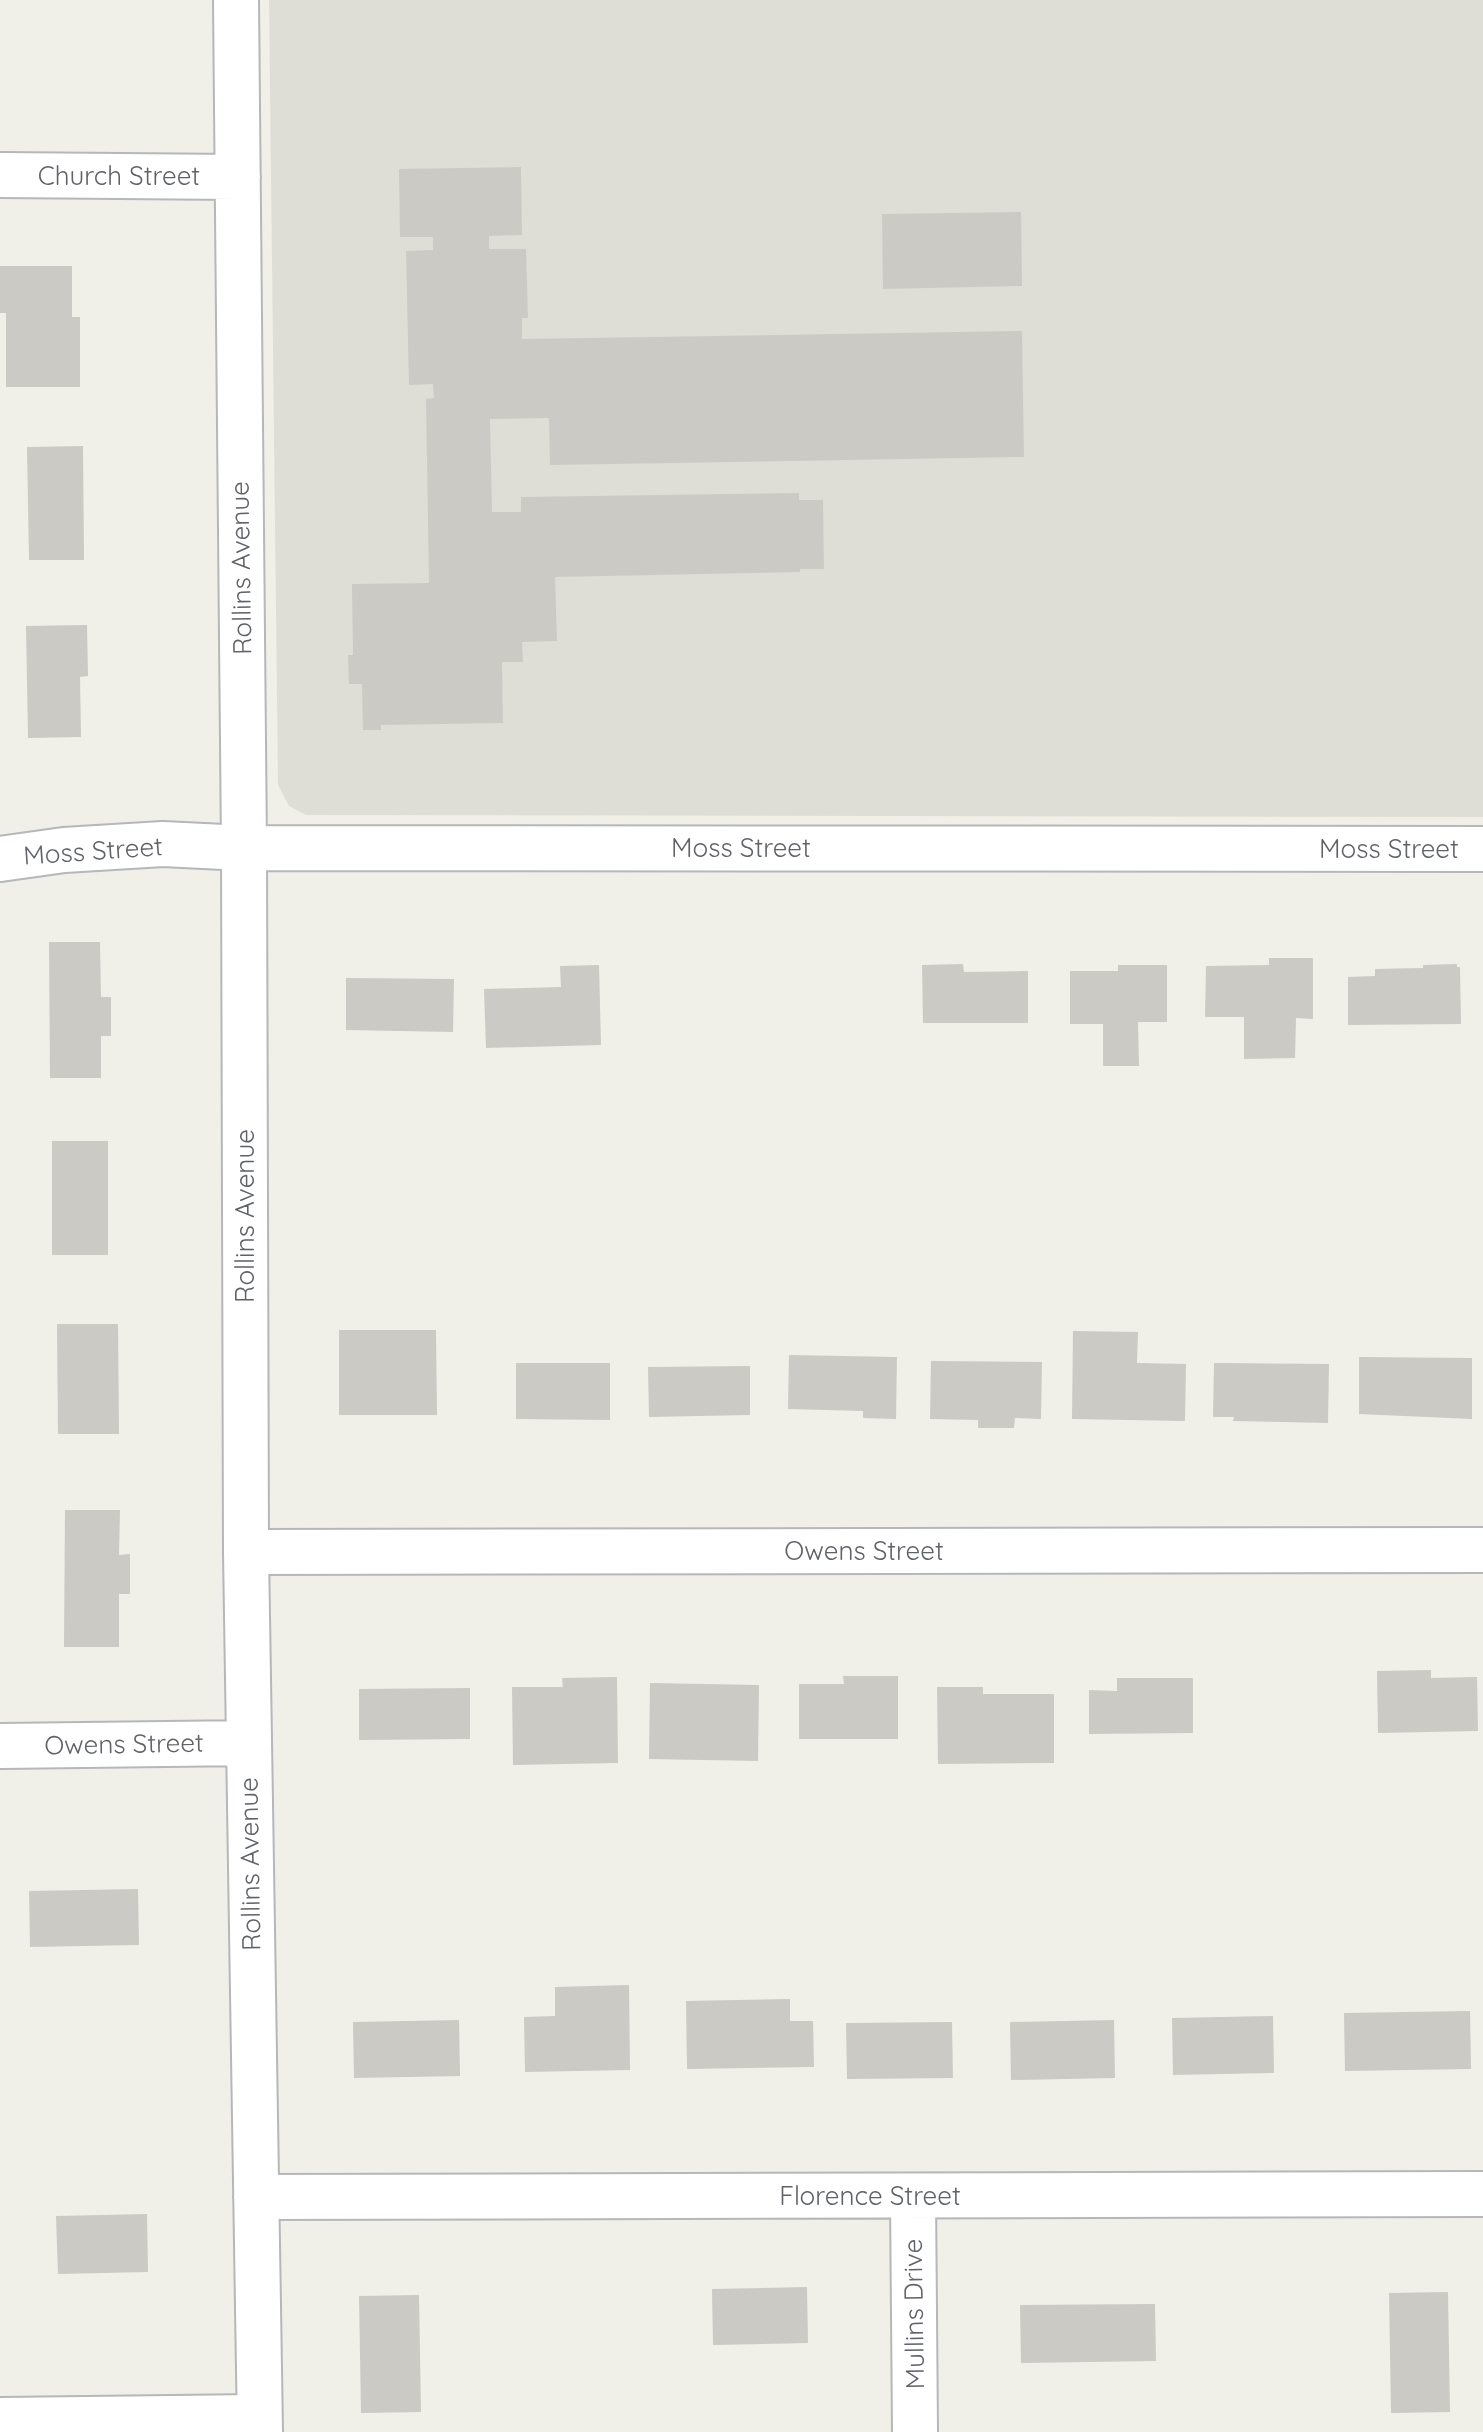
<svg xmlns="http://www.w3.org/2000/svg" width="1483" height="2432" font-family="Quicksand,sans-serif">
	<rect width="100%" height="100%" fill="#f0efe8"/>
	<!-- education -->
	<path fill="#dfded6" d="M269,0H1483V817L306,815L289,806L278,785Z"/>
	<!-- building -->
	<path fill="#cbcac4" d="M521,167L522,235L489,236V249H526L528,318H522V339L1022,331L1024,457L550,465L549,418L490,419L492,512H521V497L799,493V500H823L824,569H800V572L555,577L557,641L522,642L523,662H502L503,723L381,725V730H363L362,684H349L348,655H353L352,584L429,583L426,399L434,398L433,384L409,385L406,251L433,250V237H400L399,169Z
		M1021,212L1022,286L883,289L882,214Z
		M0,266H72V317H80V387H6V313H0Z
		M83,446L84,560H29L27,447Z
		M87,625L88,676L80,677L81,737L28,738L26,626Z
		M49,942H100L101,997H111V1036H101V1078H50Z
		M1269,958H1313V1019L1296,1018L1295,1058L1244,1059V1017H1205L1206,966L1269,965Z
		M963,964L964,972L1028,971V1023H923L922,965Z
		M1457,964V967H1460L1461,1024L1348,1025V977L1375,976V969L1423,968V965Z
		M599,965L601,1045L486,1048L484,989L561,987L560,966Z
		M1118,965H1167V1022H1138L1139,1066H1103V1024H1070V971H1118Z
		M346,978L454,979L453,1032L346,1030Z
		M52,1141H108V1255H52Z
		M57,1324H118L119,1434H58Z
		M339,1330H436L437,1415H339Z
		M1073,1331L1138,1332L1137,1363L1186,1364L1185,1421L1072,1419Z
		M789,1355L897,1357L896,1419L863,1418V1411L788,1409Z
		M1359,1357L1472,1358V1419L1359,1414Z
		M931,1361L1042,1362L1041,1419L1015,1418L1014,1428H978V1420L930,1419Z
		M516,1363H610V1420L516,1419Z
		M1214,1363L1329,1364L1328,1423L1233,1421L1234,1417H1213Z
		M750,1366V1415L649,1417L648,1367Z
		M65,1510H120L119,1555L130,1554V1594H119V1647H64Z
		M1431,1670V1678L1477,1677L1478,1731L1378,1733L1377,1671Z
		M843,1676H898V1739H799V1684H844Z
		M617,1677L618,1763L513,1765L512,1687H563L562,1678Z
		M1117,1678H1193V1733L1089,1734V1690L1117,1691Z
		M650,1683L759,1685L758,1761L649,1759Z
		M937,1687H983V1694H1054V1763L938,1764Z
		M470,1688V1739L359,1740V1689Z
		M138,1889L139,1945L30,1947L29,1891Z
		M629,1985L630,2070L525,2072L524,2017L555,2016V1987Z
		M790,1999V2021H813L814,2067L687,2069L686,2001Z
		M1470,2011L1471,2069L1345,2071L1344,2013Z
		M1273,2016L1274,2073L1173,2075L1172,2018Z
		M459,2020L460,2076L354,2078L353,2022Z
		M1114,2020L1115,2078L1011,2080L1010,2022Z
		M952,2022L953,2078L847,2079L846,2023Z
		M147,2214L148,2272L58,2274L56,2216Z
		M807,2287L808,2343L713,2345L712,2289Z
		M1448,2292L1450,2412L1391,2413L1389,2293Z
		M419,2295L421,2412L361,2413L359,2296Z
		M1155,2304L1156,2361L1021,2363L1020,2305Z"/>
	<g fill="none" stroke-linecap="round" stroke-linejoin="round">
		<defs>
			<path id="minor" d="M236,0L244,848L246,1552L260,2432
				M0,175L238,177
				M0,859L64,850L163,844L244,848L1483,849
				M246,1552L1483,1550
				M0,1746L249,1743
				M913,2196L915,2432
				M256,2197L1483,2194
				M0,2420L259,2417"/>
		</defs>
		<!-- minor casing -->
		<use href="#minor" stroke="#b5b7bb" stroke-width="48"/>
		<!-- minor -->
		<use href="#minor" stroke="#fff" stroke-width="44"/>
	</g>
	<g text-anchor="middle" stroke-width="8" stroke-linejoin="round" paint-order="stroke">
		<!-- street labels -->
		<g font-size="26" fill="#5f6267" stroke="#fff">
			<text x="119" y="185">Church Street</text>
			<text transform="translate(241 568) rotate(-91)" y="9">Rollins Avenue</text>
			<text x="741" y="857">Moss Street</text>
			<text x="1389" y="858">Moss Street</text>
			<text transform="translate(93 851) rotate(-4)" y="9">Moss Street</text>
			<text transform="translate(245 1216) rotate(-90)" y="9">Rollins Avenue</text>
			<text x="864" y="1560">Owens Street</text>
			<text transform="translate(124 1744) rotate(-1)" y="9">Owens Street</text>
			<text transform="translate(250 1864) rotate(-91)" y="9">Rollins Avenue</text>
			<text x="870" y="2205">Florence Street</text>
			<text transform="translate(914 2314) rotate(-91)" y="9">Mullins Drive</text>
		</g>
	</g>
</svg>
